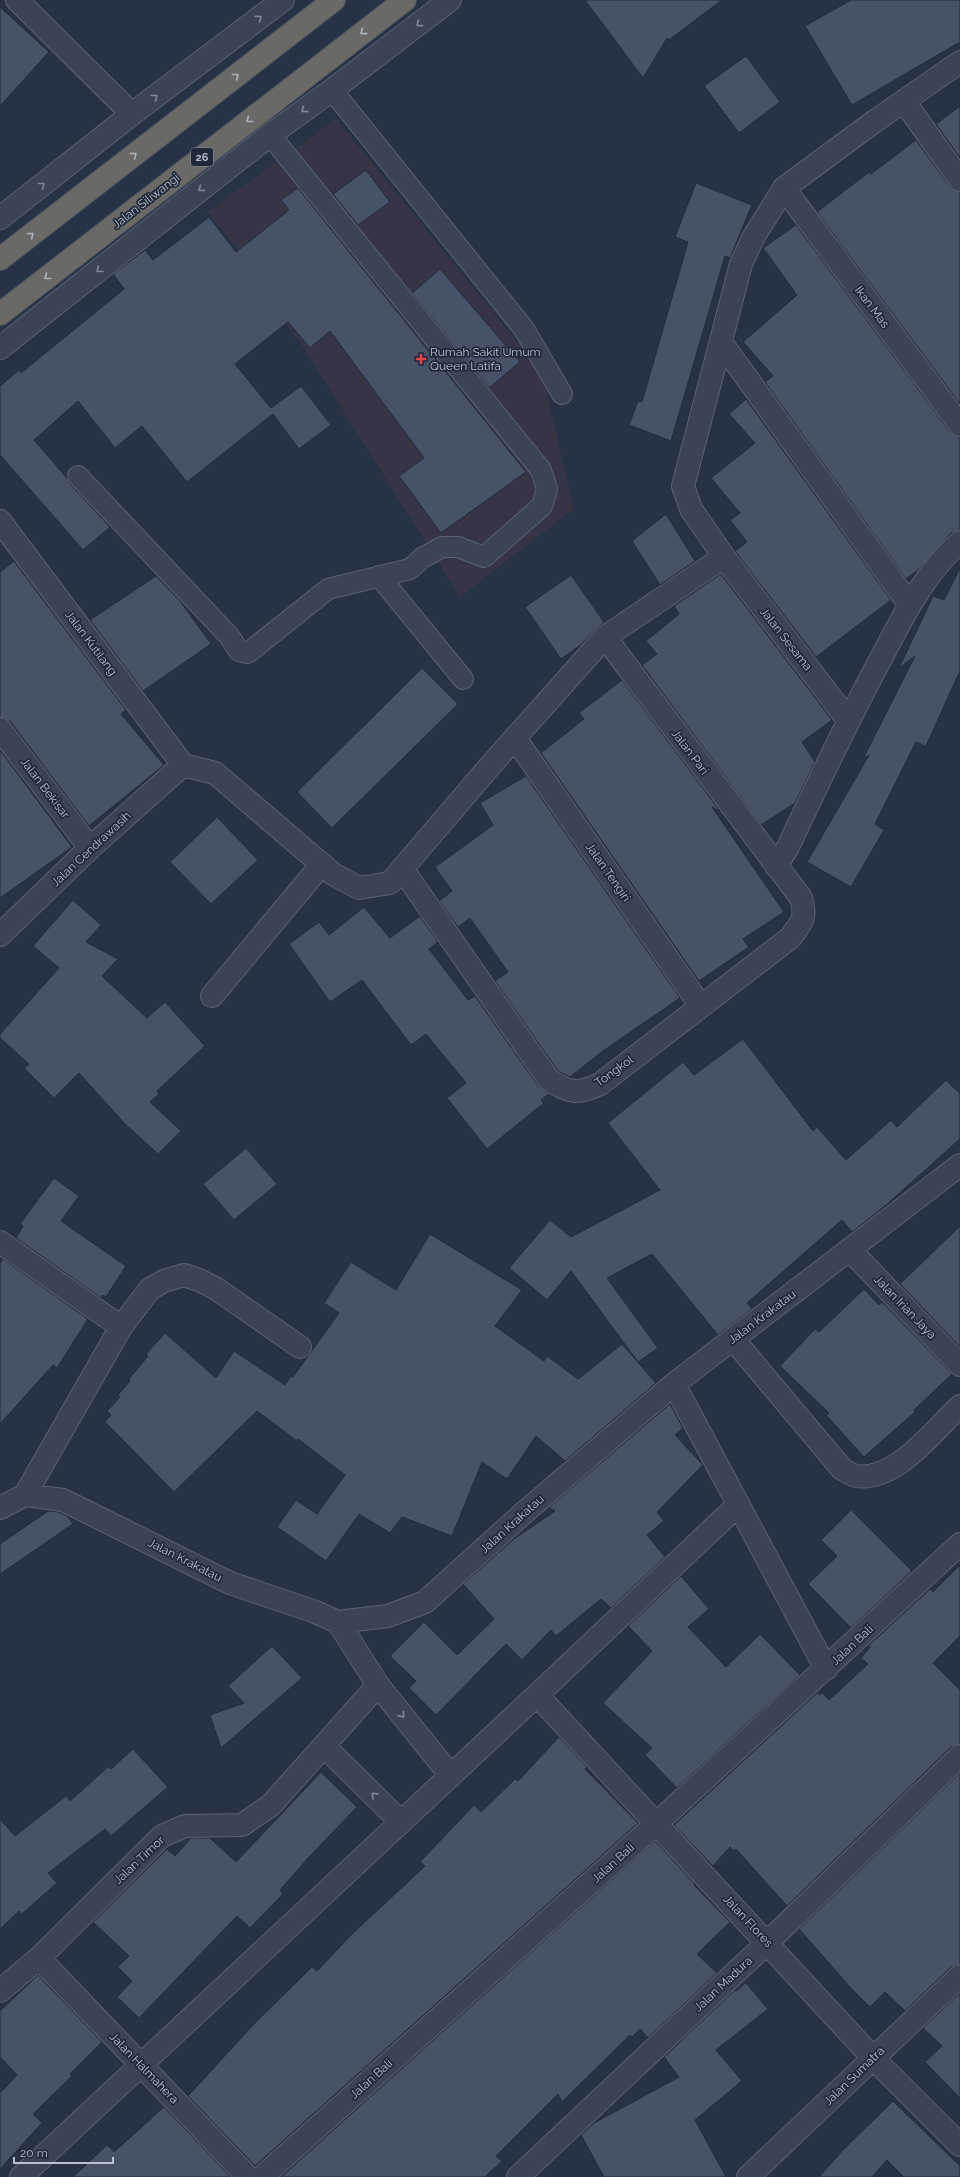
<svg xmlns="http://www.w3.org/2000/svg" width="960" height="2177" font-family="Raleway,sans-serif">
	<rect width="100%" height="100%" fill="#263245"/>
	<!-- medical -->
	<path fill="#373445" d="M336,119L542,372L574,509L460,597L303,347L248,273V261L207,212Z"/>
	<!-- building -->
	<path fill="#455268" stroke="#222b3c" d="M585,0H722L669,40L667,38L643,78Z
		M851,0H960V42L852,105L805,26Z
		M0,7L49,52L0,106Z
		M746,56L780,102L739,133L704,86Z
		M960,106V158L936,124Z
		M916,140L950,187L960,192V404L817,212L869,172L871,174Z
		M366,170L390,202L358,225L333,194Z
		M696,183L752,205L730,258L725,256L671,441L629,425L638,401L642,402L688,242L675,237Z
		M298,188L526,472L441,533L399,476L424,458L330,331L310,348L288,322L235,364L271,408L301,386L331,425L299,449L273,414L187,482L142,426L115,448L78,401L34,440L67,478L70,484L110,527L83,550L0,455V386L19,370L21,373L124,289L113,274L145,250L153,260L209,217L236,252L289,210L281,200Z
		M796,225L950,432L960,437V530L951,533L918,570L906,579L765,382L773,376L743,342L797,295L763,248Z
		M440,269L520,362L489,388L412,293Z
		M746,399L891,600L816,657L735,551L747,542L730,520L740,513L711,478L755,443L729,414Z
		M666,514L695,561L660,585L632,541Z
		M14,561L126,710L121,714L164,765L89,826L10,721L0,717V572Z
		M960,568V671L926,746L916,742L875,824L884,830L851,887L807,862L869,755L863,759L915,656L899,668L933,596L944,600Z
		M721,574L832,720L802,742L815,762L795,803L761,825L642,665L657,654L646,641L679,614L674,606Z
		M571,575L604,622L596,629L582,644L561,659L525,607Z
		M156,576L181,602L211,644L143,691L90,620Z
		M422,668L458,704L332,828L297,792Z
		M622,680L720,811L712,807L784,912L743,939L749,947L699,981L541,753L584,719L579,713Z
		M0,750L72,847L0,898Z
		M526,776L680,998L603,1051L570,1077L558,1071L495,981L508,972L470,918L458,927L439,901L452,891L435,867L493,825L480,803Z
		M217,817L258,860L211,904L170,862Z
		M73,900L101,925L86,942L118,959L102,976L147,1018L165,1002L205,1046L157,1091L159,1094L150,1102L181,1131L158,1154L125,1124L79,1073L54,1098L24,1068L29,1064L0,1038V1034L59,968L33,946Z
		M364,907L390,938L420,916L438,942L429,949L468,1000L475,996L539,1087L549,1094L541,1100L544,1103L487,1149L447,1098L466,1083L426,1034L411,1045L362,980L330,1002L289,944L319,922L329,935Z
		M743,1039L813,1131L817,1127L846,1160L891,1120L897,1127L946,1080L960,1094V1139L885,1206L852,1232L842,1220L747,1303L752,1309L718,1335L652,1254L607,1278L658,1348L638,1362L571,1271L547,1300L509,1268L550,1220L571,1237L660,1190L608,1123L683,1062L694,1075Z
		M246,1148L277,1184L234,1220L203,1184Z
		M54,1178L79,1196L61,1221L126,1266L106,1297L103,1295L101,1298L16,1238L23,1226L20,1224Z
		M960,1226V1347L900,1284Z
		M430,1234L522,1290L495,1326L544,1361L547,1356L578,1379L622,1344L656,1383L565,1461L536,1436L507,1479L482,1462L452,1536L402,1517L390,1533L359,1514L326,1561L277,1527L296,1500L317,1514L345,1475L298,1439L297,1441L257,1411L174,1492L105,1422L111,1415L107,1411L120,1397L118,1395L130,1381L129,1379L148,1356L146,1354L165,1333L216,1378L234,1351L285,1385L291,1376L293,1377L339,1313L324,1303L351,1262L396,1290Z
		M3,1259L88,1319L57,1368L53,1365L0,1424V1264Z
		M864,1289L879,1305L882,1302L952,1374L914,1410L915,1412L864,1457L826,1415L829,1413L780,1366L815,1329L819,1332Z
		M670,1404L683,1428L675,1435L703,1465L657,1512L664,1521L647,1535L665,1557L611,1608L601,1599L556,1636L551,1630L522,1660L506,1644L436,1715L409,1688L416,1681L390,1656L424,1622L457,1655L494,1619L463,1584L515,1538L555,1511L549,1507Z
		M851,1510L912,1571L851,1628L808,1584L837,1556L821,1540Z
		M48,1511L59,1512L67,1516L73,1524L0,1574V1544Z
		M960,1565V1636L933,1663L960,1690V1744L951,1747L787,1906L736,1849L734,1851L730,1847L713,1866L674,1825L817,1693L820,1695L822,1693L829,1700L868,1664L861,1658L870,1647L868,1646L930,1589L933,1592Z
		M681,1576L709,1609L688,1627L726,1667L760,1634L800,1675L677,1788L645,1755L652,1748L603,1703L652,1651L628,1626Z
		M272,1646L302,1678L221,1748L210,1715L244,1703L228,1686Z
		M559,1737L587,1767L585,1769L638,1823L255,2166L188,2096L253,2025L312,1967L317,1971L352,1934L425,1866L420,1862L474,1805L481,1812L515,1779L518,1781Z
		M133,1749L168,1787L111,1836L105,1829L48,1873L57,1883L22,1914L19,1911L0,1929V1819L15,1836L66,1796L70,1801L109,1766L111,1769Z
		M321,1772L357,1807L310,1856L280,1890L283,1894L250,1928L237,1916L139,2018L117,1997L132,1981L118,1967L129,1956L93,1922L167,1849L175,1856L191,1838H210L236,1862Z
		M960,1773V1964L951,1967L905,2011L885,1992L870,2007L850,1987L799,1929Z
		M655,1841L695,1884L694,1885L730,1922L697,1954L717,1973L648,2038L640,2029L632,2037L630,2035L562,2102L558,2094L496,2156L502,2161L485,2177H281Z
		M38,1975L102,2042L70,2074L72,2076L33,2114L42,2123L0,2169V2093L17,2075L0,2057V2011Z
		M746,1983L768,2009L716,2050L742,2081L695,2120L726,2177H604L581,2135L594,2123L679,2077L664,2057L735,1990L736,1991Z
		M960,1993V2098L925,2062L942,2046L923,2028Z
		M893,2101L960,2166V2177H904L887,2160L872,2177H819L842,2151Z
		M164,2107L231,2177H73L107,2145L114,2152Z"/>
	<g fill="none" stroke-linecap="round" stroke-linejoin="round">
		<defs>
			<path id="service" d="M332,90L524,329L562,394
				M78,476L229,636L239,651L248,653L328,589L410,569L422,558L442,547H458L484,557L542,506L547,489L541,470L270,135
				M379,576L463,679"/>
			<path id="minor" d="M17,0L132,114
				M904,101L960,180
				M784,188L960,425
				M721,342L909,604
				M0,521L183,765
				M724,557L848,720
				M0,729L90,848
				M515,738L700,1005
				M183,765L215,773L333,874L359,888L390,883L490,766L605,637L724,557L691,509L683,486L741,264L753,238L784,188L875,121L960,62
				M776,866L788,847C817,785 846,724 878,664C901,621 922,575 960,542
				M403,870L549,1080C571,1093 576,1095 600,1084L790,938C802,922 807,918 801,898L605,637
				M0,935L90,848L183,765
				M212,996L322,864
				M0,1242L121,1327
				M850,1250L960,1365
				M733,1339L842,1469C846,1471 852,1475 856,1476C896,1482 934,1430 960,1406
				M674,1384L826,1669
				M25,1495L121,1327L150,1289L164,1281L184,1275L199,1280L215,1288L300,1347
				M0,1508L25,1495L63,1500L230,1583L313,1611L338,1622L388,1616L425,1602L527,1510L674,1384L960,1165
				M338,1622L378,1685L451,1776
				M537,1695L873,2058L960,2145
				M324,1746L401,1822
				M39,1958L248,2177
				M0,1991L39,1958L162,1836L185,1826L242,1825L271,1805L378,1685
				M21,2177L537,1695L738,1505
				M262,2177L657,1823L960,1544
				M518,2177L768,1942L960,1756
				M748,2177L960,1976"/>
			<path id="tertiary" d="M0,218L132,114L283,0
				M0,348L270,135L332,90L450,0"/>
			<path id="trunk" d="M0,259L334,0
				M0,314L405,0"/>
		</defs>
		<!-- service casing -->
		<use href="#service" stroke="#5a6272" stroke-width="22"/>
		<!-- minor casing -->
		<use href="#minor" stroke="#5a6272" stroke-width="24"/>
		<!-- tertiary casing -->
		<use href="#tertiary" stroke="#5a6272" stroke-width="24"/>
		<!-- trunk casing -->
		<use href="#trunk" stroke="#464f5f" stroke-width="24"/>
		<!-- service -->
		<use href="#service" stroke="#3b4455" stroke-width="20"/>
		<!-- minor -->
		<use href="#minor" stroke="#3b4455" stroke-width="22"/>
		<!-- tertiary -->
		<use href="#tertiary" stroke="#3b4455" stroke-width="22"/>
		<!-- trunk -->
		<use href="#trunk" stroke="#6a6966" stroke-width="22"/>
	</g>
	<!-- one-way arrows -->
	<defs><path id="oneway-chevron" d="M-2-3.5L2.5 0L-2 3.5" fill="none" stroke-width="1.6" stroke-linecap="round" stroke-linejoin="round"/></defs>
	<g stroke="#808898">
		<use href="#oneway-chevron" transform="translate(259 18) rotate(-37)"/>
		<use href="#oneway-chevron" transform="translate(419 24) rotate(143)"/>
		<use href="#oneway-chevron" transform="translate(155 97) rotate(-37)"/>
		<use href="#oneway-chevron" transform="translate(304 110) rotate(144)"/>
		<use href="#oneway-chevron" transform="translate(42 185) rotate(-38)"/>
		<use href="#oneway-chevron" transform="translate(201 189) rotate(142)"/>
		<use href="#oneway-chevron" transform="translate(99 270) rotate(142)"/>
		<use href="#oneway-chevron" transform="translate(402 1715) rotate(51)"/>
		<use href="#oneway-chevron" transform="translate(374 1795) rotate(-136)"/>
	</g>
	<g stroke="#adb3be">
		<use href="#oneway-chevron" transform="translate(363 32) rotate(143)"/>
		<use href="#oneway-chevron" transform="translate(236 76) rotate(-38)"/>
		<use href="#oneway-chevron" transform="translate(249 120) rotate(142)"/>
		<use href="#oneway-chevron" transform="translate(134 155) rotate(-38)"/>
		<use href="#oneway-chevron" transform="translate(31 235) rotate(-38)"/>
		<use href="#oneway-chevron" transform="translate(47 277) rotate(142)"/>
	</g>
	<!-- markers -->
	<path fill="#e0444e" stroke="#1f293a" stroke-width="1.5" d="M419 353h4v4h4v4h-4v4h-4v-4h-4v-4h4z"/>
	<g text-anchor="middle" stroke-width="3.5" stroke-linejoin="round" paint-order="stroke">
		<!-- shield labels -->
		<rect fill="#1f293a" stroke="#8b93a2" stroke-width="1" x="191" y="148" width="22" height="18" rx="3"/>
		<g font-size="11" font-weight="bold" fill="#b9c0ce">
			<text x="202" y="161">26</text>
		</g>
		<!-- street labels -->
		<g font-size="12" fill="#b9c0ce" stroke="#1f293a">
			<text transform="translate(146 201) rotate(-38)" y="4">Jalan Siliwangi</text>
			<text transform="translate(872 307) rotate(53)" y="4">Ikan Mas</text>
			<text transform="translate(786 639) rotate(52)" y="4">Jalan Sesama</text>
			<text transform="translate(91 643) rotate(53)" y="4">Jalan Kutilang</text>
			<text transform="translate(690 752) rotate(53)" y="4">Jalan Pari</text>
			<text transform="translate(45 788) rotate(53)" y="4">Jalan Bekisar</text>
			<text transform="translate(91 849) rotate(-43)" y="4">Jalan Cendrawasih</text>
			<text transform="translate(608 872) rotate(55)" y="4">Jalan Tengiri</text>
			<text transform="translate(614 1071) rotate(-36)" y="4">Tongkol</text>
			<text transform="translate(905 1307) rotate(46)" y="4">Jalan Irian Jaya</text>
			<text transform="translate(762 1317) rotate(-37)" y="4">Jalan Krakatau</text>
			<text transform="translate(512 1524) rotate(-42)" y="4">Jalan Krakatau</text>
			<text transform="translate(185 1560) rotate(27)" y="4">Jalan Krakatau</text>
			<text transform="translate(852 1645) rotate(-43)" y="4">Jalan Bali</text>
			<text transform="translate(139 1860) rotate(-43)" y="4">Jalan Timor</text>
			<text transform="translate(613 1863) rotate(-42)" y="4">Jalan Bali</text>
			<text transform="translate(748 1921) rotate(47)" y="4">Jalan Flores</text>
			<text transform="translate(723 1984) rotate(-43)" y="4">Jalan Madura</text>
			<text transform="translate(144 2068) rotate(46)" y="4">Jalan Halmahera</text>
			<text transform="translate(854 2076) rotate(-44)" y="4">Jalan Sumatra</text>
			<text transform="translate(371 2079) rotate(-42)" y="4">Jalan Bali</text>
		</g>
		<!-- poi labels -->
		<g font-size="12" fill="#b9c0ce" stroke="#1f293a" text-anchor="start">
			<text x="430" y="356">Rumah Sakit Umum<tspan x="430" dy="14">Queen Latifa</tspan></text>
		</g>
	</g>
	<!-- scale -->
	<path d="M14 2157v6h99v-6" fill="none" stroke="#b9c0ce" stroke-width="2"/>
	<text x="20" y="2157" font-size="12" fill="#b9c0ce" stroke="#1f293a" stroke-width="3" paint-order="stroke">20 m</text>
</svg>
